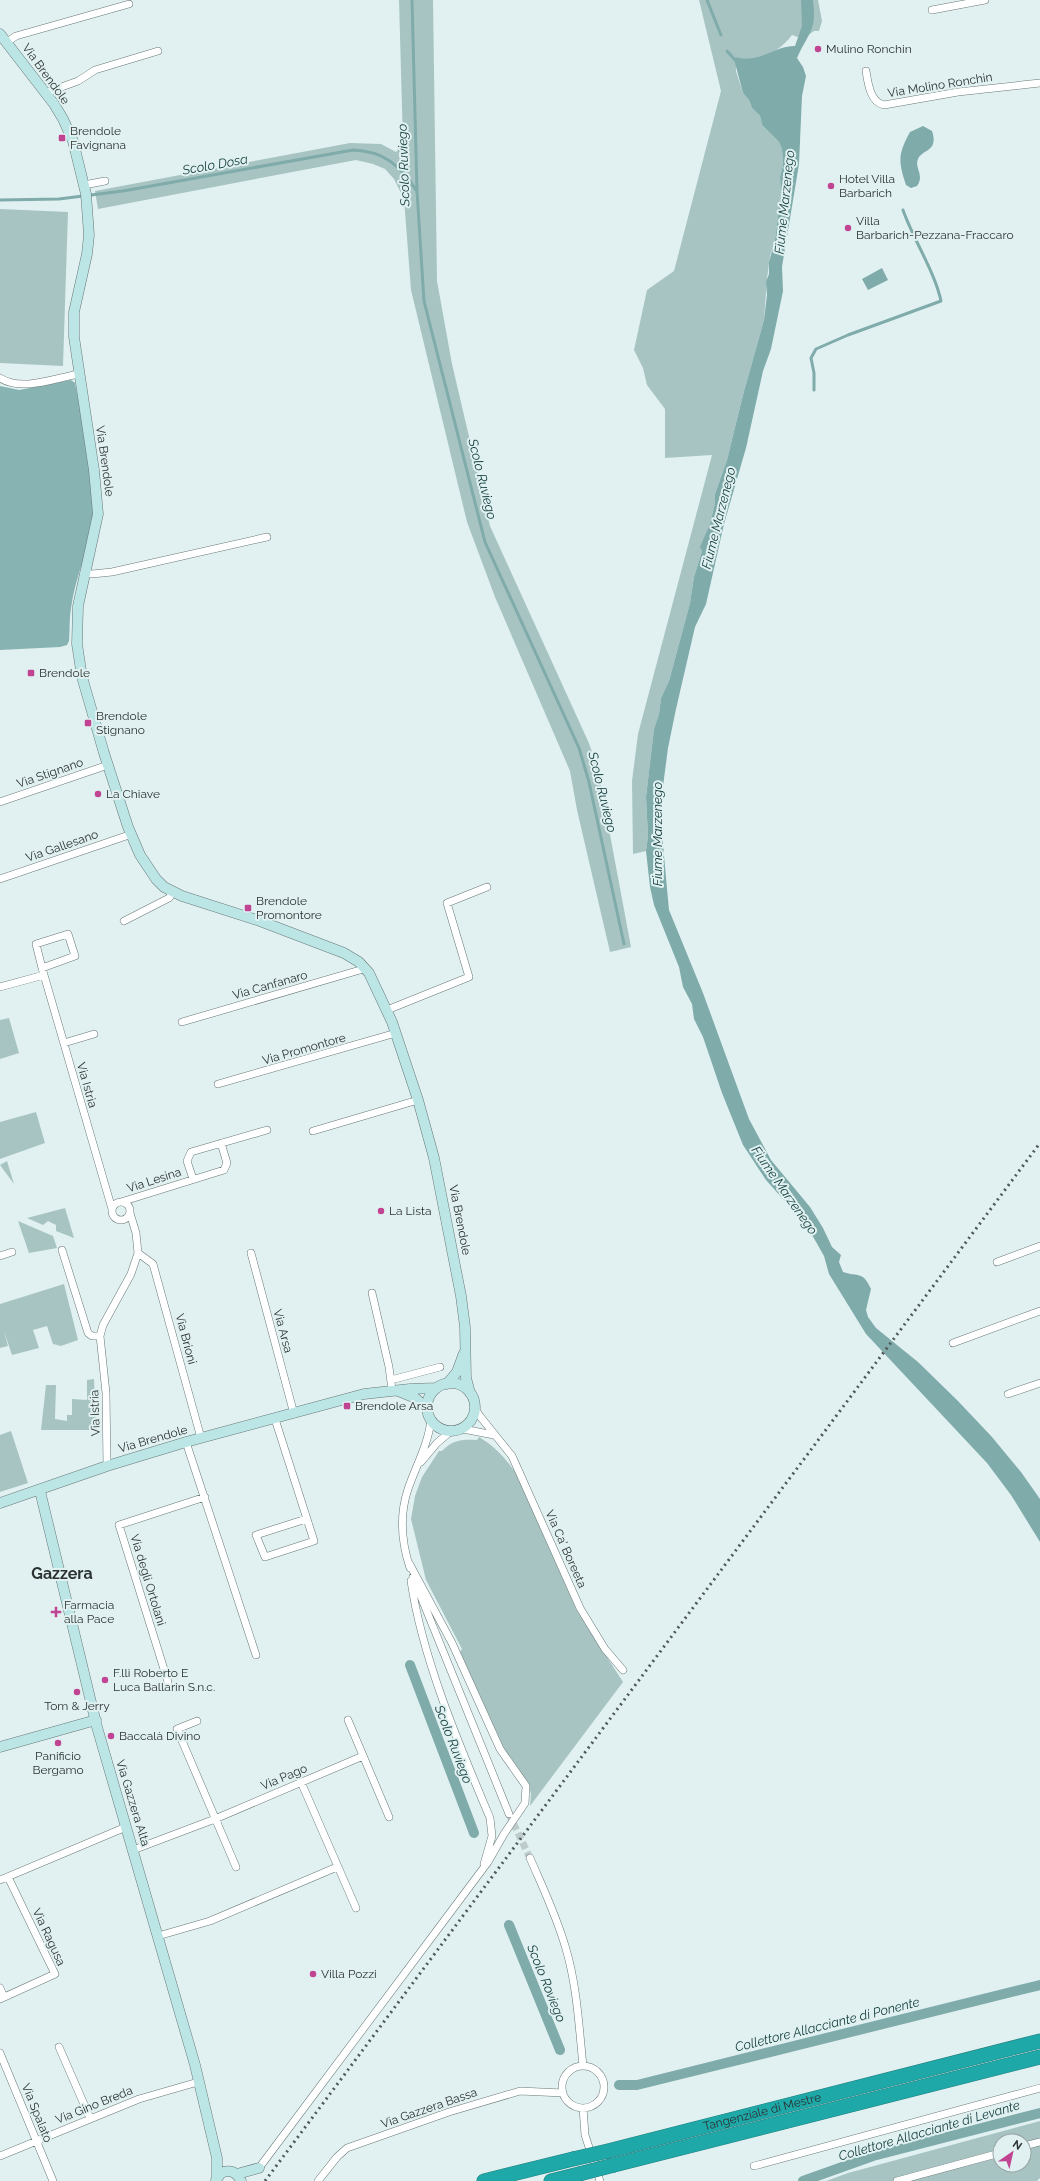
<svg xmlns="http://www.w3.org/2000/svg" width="1040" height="2181" font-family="Raleway,sans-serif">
	<rect width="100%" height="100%" fill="#e1f1f1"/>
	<!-- green -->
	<path fill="#a7c4c3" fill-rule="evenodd" d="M399,0H433L437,281L452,364L490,526L588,741L597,765L631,947L610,952L577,810L570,771L495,597L467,522L411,290L404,199L394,179L385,169L373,164L356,160L98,209L95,191L350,143L381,144L396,152L403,144Z
		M699,0H818L822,21L819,31H814L803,39L792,35C779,52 758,64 736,57V71L743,93L749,100L752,108L760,116L762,125L779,142L782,149L783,165L780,177L781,193L775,240L770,256L767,279L764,320L743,395L727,460L715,494V503L710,524L701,547L702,551L694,577L690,603L669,681L661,698L659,714L654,729L646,797L648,836L646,851L633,854L632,781L638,734L712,455L665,458V409L647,385L643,368L634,350L647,290L674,271L721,91Z
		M0,209L68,212L63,366L0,363Z
		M9,1018L19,1053L0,1059V1020Z
		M36,1112L45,1143L0,1159V1122Z
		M7,1161L14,1184L0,1165Z
		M65,1208L74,1238L56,1231V1225L48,1221L43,1225L27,1218Z
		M18,1221L53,1236L57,1248L29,1253Z
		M64,1284L78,1340L61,1346L53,1344L47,1326L33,1330L39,1348L12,1355L4,1331L8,1346L0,1348V1304Z
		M94,1379L96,1430H41L46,1385H56L55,1419L67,1421V1415H72V1399L87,1400V1380Z
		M11,1431L28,1483L0,1492V1435Z
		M479,1437C496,1447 507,1460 518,1476L576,1609L623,1682L530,1806L531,1794L528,1782L507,1755L460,1652L462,1649L426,1580L411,1519L415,1496L422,1477L439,1451H442C452,1440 462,1439 477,1440Z
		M1040,2121V2178L1037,2181H826L848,2173ZM1000,2141H1024V2165H1000Z"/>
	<!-- forest -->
	<path fill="#87b3b2" d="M71,380L75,383C83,426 97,472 93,516C90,547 75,577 71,608C69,619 70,630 69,641L67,645L60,647L0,650V386L19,390Z"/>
	<!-- water -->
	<path fill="#80abab" d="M801,0H813C817,31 809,31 797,58L803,67L806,76L802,96L799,164L782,267L783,291L771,349L763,371L746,448L724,524L706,604L695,627L676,709L668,748L662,794L663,845L669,910L703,993L749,1119L771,1160L810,1207L823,1228L832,1247L841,1255L839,1262L843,1272C859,1277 863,1271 871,1289L866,1310L868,1317L876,1328L918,1362L958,1401L992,1437L1021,1472L1040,1499V1542L1011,1495L987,1463L866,1334L829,1274L824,1256L807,1226L766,1180L743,1145L722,1093L703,1037L694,1019L692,1004L683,987L679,967L654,905L650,887L646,851L648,836L646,797L654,729L659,714L661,698L669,681L690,603L694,577L702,551L700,547L710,524L715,503V494L727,460L743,395L764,320L767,295L766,282L769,274V262L775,240L781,193L780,177L783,165L782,149L779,142L762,125L760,116L752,108L749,100L743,93L734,59L736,57C760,64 773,46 795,46L802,26Z
		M923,126L932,131C939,152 922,149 918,159C914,168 925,175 917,186L911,188L906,185C898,161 898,154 910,132Z
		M882,268L888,280L868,290L862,279Z"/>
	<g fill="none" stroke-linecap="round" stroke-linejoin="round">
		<!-- stream -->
		<path stroke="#80abab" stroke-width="3" d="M412,0L417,191L424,301L485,542L579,748L589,782L624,944
			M707,0L721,35
			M727,51L736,61
			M0,200L59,199L123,191L353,150C383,151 400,165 416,190
			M814,390V373L811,358L816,349L848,335L941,301C935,272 913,239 903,210"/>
		<!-- canal -->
		<path stroke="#80abab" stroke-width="10" d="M410,1665L474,1833
			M509,1925L560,2050
			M619,2085H637L1040,1985
			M803,2181L873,2156L1040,2113"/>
		<!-- street-tunnel -->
		<path stroke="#bdcbcb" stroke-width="7" stroke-dasharray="7 3.5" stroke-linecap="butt" d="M509,1814L530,1858"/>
		<defs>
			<path id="street" d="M932,10L985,0
				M7,42L16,36L129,4
				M866,71C868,83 870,102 884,105L958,92L1040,83
				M45,93L78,81L95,70L158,51
				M84,185L105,181
				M0,378C22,392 55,378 79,374
				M84,573L92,574L112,572L267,537
				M0,802L108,765
				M0,879L132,834
				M124,921L169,898L173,892
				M42,968L75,956L68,934L36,944L42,968L112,1209
				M0,987L44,975
				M387,1010L469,977L447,903L487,887
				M182,1022L360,970L364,967
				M64,1043L94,1034
				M218,1084L396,1033
				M313,1131L418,1100
				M193,1179L187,1161L191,1152L267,1130
				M112 1211a9 9 0 1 1 18 0a9 9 0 1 1-18 0Z
				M121,1202L224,1170L227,1163L221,1143
				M62,1250L88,1333L92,1336H100
				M138,1253L153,1264L201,1438
				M251,1253L294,1414
				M0,1256L12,1252
				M997,1262L1040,1246
				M372,1293L389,1367L392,1390
				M953,1343L1040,1311
				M391,1380L440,1367
				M1008,1394L1040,1383
				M475,1408L479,1415L512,1456L580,1608L605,1649L623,1670
				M275,1419L314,1541L265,1557L256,1535L306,1519
				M463,1429L494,1435
				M186,1442L256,1655
				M421,1462L437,1443L451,1431
				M107,1466L106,1393L100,1336L103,1325L131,1274L138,1253L136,1233L130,1213
				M410,1568C401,1541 399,1516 408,1489C416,1466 428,1445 431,1420
				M413,1577L509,1814
				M411,1581C422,1658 460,1747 490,1818L492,1836L484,1864
				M168,1682L119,1525L205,1497
				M348,1720L389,1817
				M197,1721L177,1729L236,1867
				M301,1782L356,1908
				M133,1850L215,1819L363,1756
				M530,1858C543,1888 557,1917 566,1949C577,1986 579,2027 583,2066
				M0,1880L126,1827
				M158,1936L210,1921L337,1867
				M0,1988L4,1997
				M0,1999L55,1974L8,1877
				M59,2047L90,2118
				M0,2053L53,2181
				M562 2087a21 21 0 1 1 42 0a21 21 0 1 1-42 0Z
				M583,2108L585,2135L600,2181
				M1024,2146L1040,2142
				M0,2156L139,2099L198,2082
				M754,2166L1040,2088
				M259,2168L488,1862L504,1834L525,1803L526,1786L500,1749L452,1643L409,1563
				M318,2181L337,2157L347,2148L449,2112L520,2091L563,2093
				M897,2181L1000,2153"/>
			<path id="secondary" d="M0,34L54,104L63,119L73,141L86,194L89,235L87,254L74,312V337L94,470L98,514L78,606L77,644L82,677L104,753L128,827L140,855L156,879L164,887L182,896L260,921L344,953L359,962L369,973L392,1022L418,1100L434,1158L461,1296L465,1327L466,1378L470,1393
				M427 1407a24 24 0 1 1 48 0a24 24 0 1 1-48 0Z
				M447,1384L457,1372L464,1353
				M398,1391L415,1398L427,1408
				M40,1491L97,1727L195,2065L217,2158V2177
				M0,1503L107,1466L186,1442L364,1394L410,1389L436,1388
				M0,1747L96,1720
				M237,2174L259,2168
				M216,2180L221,2173C230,2169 237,2172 241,2181"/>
			<g id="highway">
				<path id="s1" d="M608,2151L1040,2041"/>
				<path d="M614,2165L1040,2057"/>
				<path d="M484,2181L573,2159"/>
				<path d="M551,2181L579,2174"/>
			</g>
		</defs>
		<!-- street casing -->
		<use href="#street" stroke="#697777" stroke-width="8"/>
		<!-- secondary casing -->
		<use href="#secondary" stroke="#697777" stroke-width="11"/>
		<!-- highway casing -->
		<use href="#highway" stroke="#247f7f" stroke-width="15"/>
		<!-- street -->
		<use href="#street" stroke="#fff" stroke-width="7"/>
		<!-- secondary -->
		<use href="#secondary" stroke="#bce5e5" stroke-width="10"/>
		<!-- highway -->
		<use href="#highway" stroke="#1fa8a8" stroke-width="14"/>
		<!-- rail -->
		<path stroke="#505858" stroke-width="3" stroke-dasharray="2 4" stroke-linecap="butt" d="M265,2181L1040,1143"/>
		<defs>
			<path id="highway-bridge" d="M573,2159L608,2151
				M579,2174L614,2165"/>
		</defs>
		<!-- highway-bridge casing -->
		<use href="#highway-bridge" stroke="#247f7f" stroke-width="15" stroke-linecap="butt"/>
		<!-- highway-bridge -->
		<use href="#highway-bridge" stroke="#1fa8a8" stroke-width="14"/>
	</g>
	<!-- markers -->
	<g fill="#c14493" stroke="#e1f1f1" stroke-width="1.5">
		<circle cx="818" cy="49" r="4"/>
		<rect x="58" y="134" width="8" height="8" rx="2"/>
		<circle cx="831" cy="186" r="4"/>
		<circle cx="848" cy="228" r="4"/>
		<rect x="27" y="669" width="8" height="8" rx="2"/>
		<rect x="84" y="719" width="8" height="8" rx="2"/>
		<circle cx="98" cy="794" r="4"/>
		<rect x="244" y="904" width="8" height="8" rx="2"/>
		<circle cx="381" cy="1211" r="4"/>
		<rect x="343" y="1402" width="8" height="8" rx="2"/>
		<path d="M54 1606h4v4h4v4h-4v4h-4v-4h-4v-4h4z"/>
		<circle cx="105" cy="1680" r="4"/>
		<circle cx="77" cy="1692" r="4"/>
		<circle cx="111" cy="1736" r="4"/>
		<circle cx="58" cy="1743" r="4"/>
		<circle cx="313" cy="1974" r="4"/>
	</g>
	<g text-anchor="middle" stroke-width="4" stroke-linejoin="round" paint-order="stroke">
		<!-- poi labels -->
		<g font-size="12" fill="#2c3232" stroke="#e1f1f1" text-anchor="start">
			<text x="826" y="53">Mulino Ronchin</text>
			<text x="70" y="135">Brendole<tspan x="70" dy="14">Favignana</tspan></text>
			<text x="839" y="183">Hotel Villa<tspan x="839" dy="14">Barbarich</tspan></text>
			<text x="856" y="225">Villa<tspan x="856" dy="14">Barbarich-Pezzana-Fraccaro</tspan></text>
			<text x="39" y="677">Brendole</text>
			<text x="96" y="720">Brendole<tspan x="96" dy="14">Stignano</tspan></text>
			<text x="106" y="798">La Chiave</text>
			<text x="256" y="905">Brendole<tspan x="256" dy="14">Promontore</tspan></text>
			<text x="389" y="1215">La Lista</text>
			<text x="355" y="1410">Brendole Arsa</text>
			<text x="64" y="1609">Farmacia<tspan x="64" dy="14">alla Pace</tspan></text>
			<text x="113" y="1677">F.lli Roberto E<tspan x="113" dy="14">Luca Ballarin S.n.c.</tspan></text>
			<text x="77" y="1710" text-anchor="middle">Tom &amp; Jerry</text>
			<text x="119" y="1740">Baccalà Divino</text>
			<text x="58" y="1760" text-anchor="middle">Panificio<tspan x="58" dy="14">Bergamo</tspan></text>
			<text x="321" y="1978">Villa Pozzi</text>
		</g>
		<!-- street labels -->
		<g font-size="12" fill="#2c3232" stroke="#e1f1f1">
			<text transform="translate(46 74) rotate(54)" y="4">Via Brendole</text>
			<text transform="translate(940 85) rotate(-9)" y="4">Via Molino Ronchin</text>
			<text transform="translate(105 461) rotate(82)" y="4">Via Brendole</text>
			<text transform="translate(50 773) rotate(-19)" y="4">Via Stignano</text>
			<text transform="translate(62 846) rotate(-19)" y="4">Via Gallesano</text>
			<text transform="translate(270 985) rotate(-16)" y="4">Via Canfanaro</text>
			<text transform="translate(304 1049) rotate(-16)" y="4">Via Promontore</text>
			<text transform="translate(87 1085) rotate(74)" y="4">Via Istria</text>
			<text transform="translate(154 1180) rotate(-18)" y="4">Via Lesina</text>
			<text transform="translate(460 1220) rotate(79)" y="4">Via Brendole</text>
			<text transform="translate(283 1331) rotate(75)" y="4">Via Arsa</text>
			<text transform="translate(186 1339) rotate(75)" y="4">Via Brioni</text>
			<text transform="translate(95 1413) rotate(-92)" y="4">Via Istria</text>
			<text transform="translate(153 1439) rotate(-16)" y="4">Via Brendole</text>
			<text transform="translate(566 1549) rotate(66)" y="4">Via Ca' Boreeta</text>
			<text transform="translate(148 1580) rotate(73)" y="4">Via degli Ortolani</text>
			<text transform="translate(284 1777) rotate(-23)" y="4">Via Pago</text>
			<text transform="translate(133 1803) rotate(73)" y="4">Via Gazzera Alta</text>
			<text transform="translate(49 1937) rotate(65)" y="4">Via Ragusa</text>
			<text transform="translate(94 2105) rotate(-22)" y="4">Via Gino Breda</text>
			<text transform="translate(429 2108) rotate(-19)" y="4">Via Gazzera Bassa</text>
			<text dy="4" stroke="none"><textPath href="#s1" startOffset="159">Tangenziale di Mestre</textPath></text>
			<text transform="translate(37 2113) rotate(68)" y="4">Via Spalato</text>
		</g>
		<!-- water labels -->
		<g font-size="13" font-style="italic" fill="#184242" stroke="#e1f1f1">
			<text transform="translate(215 164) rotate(-10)" y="5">Scolo Dosa</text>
			<text transform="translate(403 165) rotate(-92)" y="5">Scolo Ruviego</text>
			<text transform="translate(784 202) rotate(-84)" y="5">Fiume Marzenego</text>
			<text transform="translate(483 479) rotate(76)" y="5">Scolo Ruviego</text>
			<text transform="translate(718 518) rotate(-76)" y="5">Fiume Marzenego</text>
			<text transform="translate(603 792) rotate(76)" y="5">Scolo Ruviego</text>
			<text transform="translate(657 834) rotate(-90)" y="5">Fiume Marzenego</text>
			<text transform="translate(785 1190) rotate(55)" y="5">Fiume Marzenego</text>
			<text transform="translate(454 1744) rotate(69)" y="5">Scolo Ruviego</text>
			<text transform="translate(547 1983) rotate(68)" y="5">Scolo Roviego</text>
			<text transform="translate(827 2024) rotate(-14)" y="5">Collettore Allacciante di Ponente</text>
			<text transform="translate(929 2130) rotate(-16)" y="5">Collettore Allacciante di Levante</text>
		</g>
		<!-- district labels -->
		<g font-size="16" font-weight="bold" fill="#2c3232" stroke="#e1f1f1">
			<text x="62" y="1579">Gazzera</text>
		</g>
	</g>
	<!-- north arrow -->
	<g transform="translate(1012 2153) rotate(34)"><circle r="19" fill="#e1f1f1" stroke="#99a5a5"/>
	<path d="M0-3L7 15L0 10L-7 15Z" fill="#c14493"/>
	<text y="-6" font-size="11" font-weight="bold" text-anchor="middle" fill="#2c3232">N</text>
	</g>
</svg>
